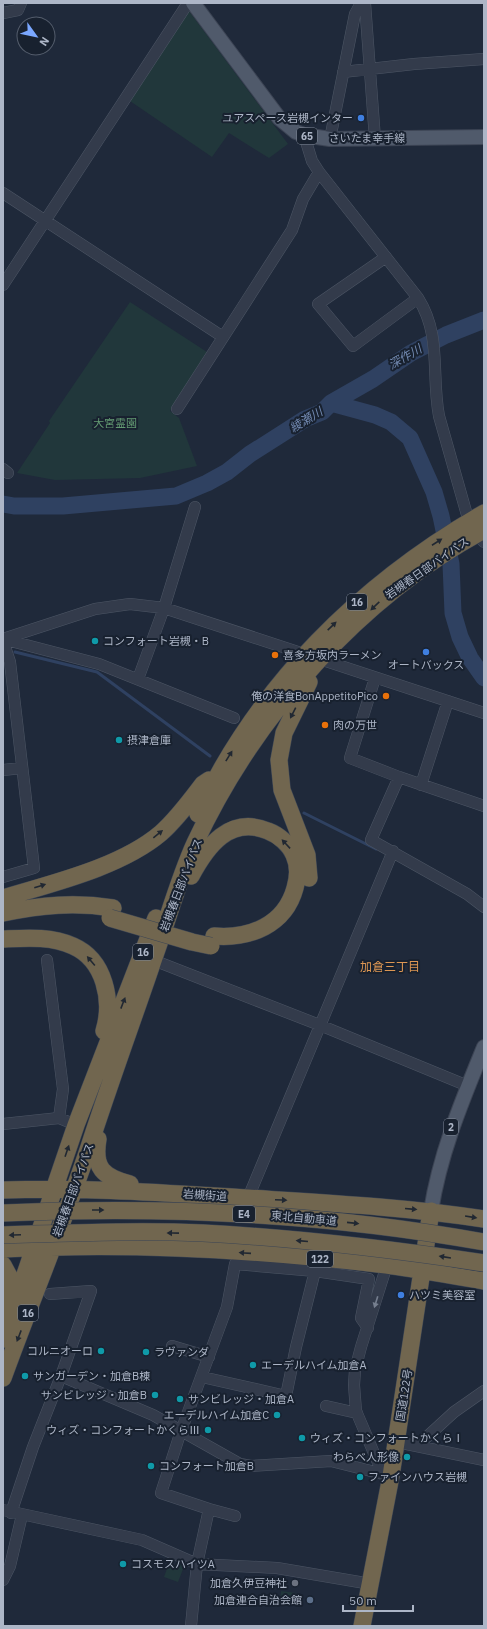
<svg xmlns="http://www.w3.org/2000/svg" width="487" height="1629" font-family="'IBM Plex Sans','Noto Sans JP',sans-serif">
	<rect width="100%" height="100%" fill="#1f293a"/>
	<!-- green -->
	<path fill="#21373b" d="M189,11L288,144L269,158L229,133L212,157L130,101Z
		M130,302L207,352L170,411L179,418L197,466L140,478L55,480L17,473L50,423L49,421Z
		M178,1561L185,1564L178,1582L164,1577L169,1563L176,1566Z
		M281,1591L296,1593L294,1604L280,1602Z"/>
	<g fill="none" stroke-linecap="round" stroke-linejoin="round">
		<!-- stream -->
		<path stroke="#2f4161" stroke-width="3" d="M15,652L97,672L210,756
			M304,813L376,849"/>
		<!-- river -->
		<path stroke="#2f4161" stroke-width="17" d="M331,403L375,415L391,422L410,438L434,492L441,516L451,564L453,613L460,637L470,658L484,678
			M3,504L14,506H63L176,496L207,483L227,472L250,454L305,419L322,412L331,403L373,379L411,353L446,335L484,320"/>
		<defs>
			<path id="minor" d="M365,3L375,139
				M3,13L18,10L21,3
				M343,72L414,64L484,59
				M304,135L312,161L319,172L418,298C442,336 431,374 439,416L469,522L476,534L484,542
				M330,139L355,14L361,3
				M3,193L223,337
				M386,257L318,304L353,346L418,298
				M3,285L188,3
				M177,409L292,230L303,199L319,172
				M3,469L8,473
				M3,639L95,609L130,604L164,608L484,713
				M3,639L99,664L234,718
				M3,641L10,662L34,868L3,877
				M375,678L350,758L399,777L484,806
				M138,679L164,608L195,507
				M3,770L22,768
				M399,777L371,840L467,894L484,907
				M421,785L448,701
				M47,960L63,1089L59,1118
				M153,960L322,1026L468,1086
				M3,1124L59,1118L76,1125
				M248,1198L393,851
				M387,1265L361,1347L355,1370L354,1385L356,1411L379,1465L389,1474
				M172,1346L209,1357
				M61,1376L153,1415L240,1464L251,1466L331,1461L391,1476
				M202,1377L286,1396L296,1347L315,1271
				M326,1406L357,1413
				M397,1442L484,1460
				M418,1445L454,1412L484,1391
				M209,1509L235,1516
				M3,1510L142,1540L197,1564L277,1568L371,1584
				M11,1513L33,1447L61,1376L91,1291L50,1294
				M3,1580L10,1566L22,1515
				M191,1626L197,1564L209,1509L161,1493L181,1431L227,1307L235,1264L315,1271L369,1279L361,1318L368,1328"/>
			<path id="major" d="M193,3L279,118L296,132L304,135L330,139L484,137
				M431,1211C440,1153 462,1101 484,1047"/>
			<path id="highway" d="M198,814C259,684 361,584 484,513
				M191,876C207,846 230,815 268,831C279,835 290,845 294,855C299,866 298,878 295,888C285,925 250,939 214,936
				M309,878L307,855L282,790L279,760L284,733L309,682
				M3,898C53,883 121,867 161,833C177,819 190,801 203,784L209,780
				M3,913C41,905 75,902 113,908
				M3,939C26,938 51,936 73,946C105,960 113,1001 104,1031
				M98,1139C93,1168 103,1177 130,1184
				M3,1190C86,1187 165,1193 248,1198C327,1203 406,1207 484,1219
				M3,1249C128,1242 261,1250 386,1265C419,1269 451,1276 484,1281
				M3,1265L10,1278L6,1304
				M3,1339L76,1125L156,918
				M3,1378C31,1301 63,1225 89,1147C110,1082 134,1017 156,952C169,916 179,878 195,843C255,715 359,598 484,530
				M362,1626L391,1476L431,1211"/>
		</defs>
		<!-- minor casing -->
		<use href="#minor" stroke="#4d5665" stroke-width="12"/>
		<!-- major casing -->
		<use href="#major" stroke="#3c4454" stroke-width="16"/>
		<!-- highway casing -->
		<use href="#highway" stroke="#3d4655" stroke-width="18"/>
		<!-- minor -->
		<use href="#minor" stroke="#333b4b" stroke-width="11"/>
		<!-- major -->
		<use href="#major" stroke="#505a6b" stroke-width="14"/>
		<!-- highway -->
		<use href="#highway" stroke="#71664f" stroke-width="17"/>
		<defs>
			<path id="highway-bridge" d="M110,918L192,942L211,946
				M3,1213C164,1206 325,1213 484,1242
				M3,1235C70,1233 137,1230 203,1233C297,1238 391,1249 484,1263"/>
		</defs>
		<!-- highway-bridge casing -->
		<use href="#highway-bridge" stroke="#3d4655" stroke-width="18" stroke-linecap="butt"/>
		<!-- highway-bridge -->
		<use href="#highway-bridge" stroke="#71664f" stroke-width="17"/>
	</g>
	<!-- one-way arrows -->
	<defs><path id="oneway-solid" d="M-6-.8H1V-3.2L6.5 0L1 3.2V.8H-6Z"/></defs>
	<g fill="#212832">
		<use href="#oneway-solid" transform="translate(437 542) rotate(-33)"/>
		<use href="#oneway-solid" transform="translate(375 606) rotate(136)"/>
		<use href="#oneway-solid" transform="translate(332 626) rotate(-44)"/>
		<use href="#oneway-solid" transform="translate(293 713) rotate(117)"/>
		<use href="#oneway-solid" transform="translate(229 756) rotate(-58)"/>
		<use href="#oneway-solid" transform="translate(158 834) rotate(-39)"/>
		<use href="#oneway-solid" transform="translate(286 844) rotate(-133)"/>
		<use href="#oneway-solid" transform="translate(40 886) rotate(-18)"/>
		<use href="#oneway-solid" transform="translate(91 961) rotate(-130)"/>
		<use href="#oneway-solid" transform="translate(123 1003) rotate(-69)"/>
		<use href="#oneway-solid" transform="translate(67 1151) rotate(-71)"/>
		<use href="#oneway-solid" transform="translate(281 1200) rotate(3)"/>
		<use href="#oneway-solid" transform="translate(411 1209) rotate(5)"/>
		<use href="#oneway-solid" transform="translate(98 1210)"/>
		<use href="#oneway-solid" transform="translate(471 1217) rotate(9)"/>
		<use href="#oneway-solid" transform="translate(353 1223) rotate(6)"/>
		<use href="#oneway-solid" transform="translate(173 1233) rotate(-179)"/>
		<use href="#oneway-solid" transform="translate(15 1235) rotate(178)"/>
		<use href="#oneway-solid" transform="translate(302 1241) rotate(-175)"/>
		<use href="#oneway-solid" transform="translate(245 1253) rotate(-176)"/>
		<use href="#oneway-solid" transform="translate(445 1257) rotate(-171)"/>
		<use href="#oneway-solid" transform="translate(19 1336) rotate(111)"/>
	</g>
	<use fill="#767f8f" href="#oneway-solid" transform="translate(376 1302) rotate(107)"/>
	<!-- markers -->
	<g fill="#3f7fe0" stroke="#18212f" stroke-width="1.5">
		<circle cx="361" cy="118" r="4"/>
		<circle cx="426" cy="652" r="4"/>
		<circle cx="401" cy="1295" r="4"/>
	</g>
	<g fill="#0f9aa8" stroke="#18212f" stroke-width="1.5">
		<circle cx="95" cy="641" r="4"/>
		<circle cx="119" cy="740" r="4"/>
		<circle cx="101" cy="1351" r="4"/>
		<circle cx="146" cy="1352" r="4"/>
		<circle cx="253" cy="1365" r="4"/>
		<circle cx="25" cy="1376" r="4"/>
		<circle cx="155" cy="1395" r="4"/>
		<circle cx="180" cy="1399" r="4"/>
		<circle cx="277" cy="1415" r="4"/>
		<circle cx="208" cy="1430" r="4"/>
		<circle cx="302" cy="1438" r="4"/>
		<circle cx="407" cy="1457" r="4"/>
		<circle cx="151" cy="1466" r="4"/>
		<circle cx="360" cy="1477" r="4"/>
		<circle cx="123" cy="1564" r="4"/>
	</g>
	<g fill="#e8710a" stroke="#18212f" stroke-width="1.5">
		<circle cx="275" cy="655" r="4"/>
		<circle cx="386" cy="696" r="4"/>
		<circle cx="325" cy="725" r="4"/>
	</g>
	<circle fill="#6b7280" stroke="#18212f" stroke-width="1.5" cx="295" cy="1583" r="4"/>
	<circle fill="#5c6f8a" stroke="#18212f" stroke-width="1.5" cx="310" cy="1600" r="4"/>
	<g text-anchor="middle" stroke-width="4" stroke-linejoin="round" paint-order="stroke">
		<!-- shield labels -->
		<g fill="#18212f" stroke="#808999" stroke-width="1">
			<rect x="297" y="128" width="20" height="16" rx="3"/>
			<rect x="347" y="594" width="20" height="16" rx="3"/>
			<rect x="133" y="944" width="20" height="16" rx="3"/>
			<rect x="444" y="1119" width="14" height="16" rx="3"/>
			<rect x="233" y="1206" width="22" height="16" rx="3"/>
			<rect x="307" y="1251" width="26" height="16" rx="3"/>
			<rect x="18" y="1305" width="20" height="16" rx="3"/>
		</g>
		<g font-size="10" font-weight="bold" fill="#adb6c7">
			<text x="307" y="140">65</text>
			<text x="357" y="606">16</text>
			<text x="143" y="956">16</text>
			<text x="451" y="1131">2</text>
			<text x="244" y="1218">E4</text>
			<text x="320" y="1263">122</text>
			<text x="28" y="1317">16</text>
		</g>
		<!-- poi labels -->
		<g font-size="11" fill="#adb6c7" stroke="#18212f" text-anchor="start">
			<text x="353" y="122" text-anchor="end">ユアスペース岩槻インター</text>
			<text x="103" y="645">コンフォート岩槻・B</text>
			<text x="283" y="659">喜多方坂内ラーメン</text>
			<text x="426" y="669" text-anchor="middle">オートバックス</text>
			<text x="378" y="700" text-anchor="end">俺の洋食BonAppetitoPico</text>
			<text x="333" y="729">肉の万世</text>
			<text x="127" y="744">摂津倉庫</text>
			<text x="409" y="1299">ハツミ美容室</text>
			<text x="93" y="1355" text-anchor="end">コルニオーロ</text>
			<text x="154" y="1356">ラヴァンダ</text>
			<text x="261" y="1369">エーデルハイム加倉A</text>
			<text x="33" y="1380">サンガーデン・加倉B棟</text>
			<text x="147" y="1399" text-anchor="end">サンビレッジ・加倉B</text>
			<text x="188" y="1403">サンビレッジ・加倉A</text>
			<text x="269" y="1419" text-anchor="end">エーデルハイム加倉C</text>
			<text x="200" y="1434" text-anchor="end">ウィズ・コンフォートかくらⅢ</text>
			<text x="310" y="1442">ウィズ・コンフォートかくらⅠ</text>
			<text x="399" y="1461" text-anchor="end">わらべ人形像</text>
			<text x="159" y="1470">コンフォート加倉B</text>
			<text x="368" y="1481">ファインハウス岩槻</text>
			<text x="131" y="1568">コスモスハイツA</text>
			<text x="287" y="1587" text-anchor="end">加倉久伊豆神社</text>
			<text x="302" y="1604" text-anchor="end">加倉連合自治会館</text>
		</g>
		<!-- street labels -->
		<g font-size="11" fill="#adb6c7" stroke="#18212f">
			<text x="367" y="142">さいたま幸手線</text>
			<text transform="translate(427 568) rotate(-35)" y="4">岩槻春日部バイパス</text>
			<text transform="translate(181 885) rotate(-69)" y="4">岩槻春日部バイパス</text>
			<text transform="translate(73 1190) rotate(-70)" y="4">岩槻春日部バイパス</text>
			<text transform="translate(205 1195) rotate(4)" y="4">岩槻街道</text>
			<text transform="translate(304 1218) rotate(5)" y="4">東北自動車道</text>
			<text transform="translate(404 1395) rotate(-81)" y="4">国道122号</text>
		</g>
		<!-- park labels -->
		<g font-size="11" fill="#639a72" stroke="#18212f">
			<text x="115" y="427">大宮霊園</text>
		</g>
		<!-- water labels -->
		<g font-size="12" font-style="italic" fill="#738ab2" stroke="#18212f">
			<text transform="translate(405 357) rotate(-30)" y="4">深作川</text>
			<text transform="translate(306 420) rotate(-31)" y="4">綾瀬川</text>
		</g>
		<!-- neighbourhood labels -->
		<g font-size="12" fill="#dc9653" stroke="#18212f">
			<text x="390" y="971">加倉三丁目</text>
		</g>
	</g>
	<!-- border -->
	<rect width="487" height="1629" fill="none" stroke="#adb6c7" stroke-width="8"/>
	<!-- north arrow -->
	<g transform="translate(36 36) rotate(123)"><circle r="19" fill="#18212f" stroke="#545d6c"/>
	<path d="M0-3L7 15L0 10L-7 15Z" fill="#7aa7ff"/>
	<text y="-6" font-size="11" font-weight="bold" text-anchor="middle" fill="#adb6c7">N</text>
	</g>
	<!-- scale -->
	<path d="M343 1605v6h70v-6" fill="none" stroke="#adb6c7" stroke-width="2"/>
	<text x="349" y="1605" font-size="12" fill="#adb6c7" stroke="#18212f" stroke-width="3" paint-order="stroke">50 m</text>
</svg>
